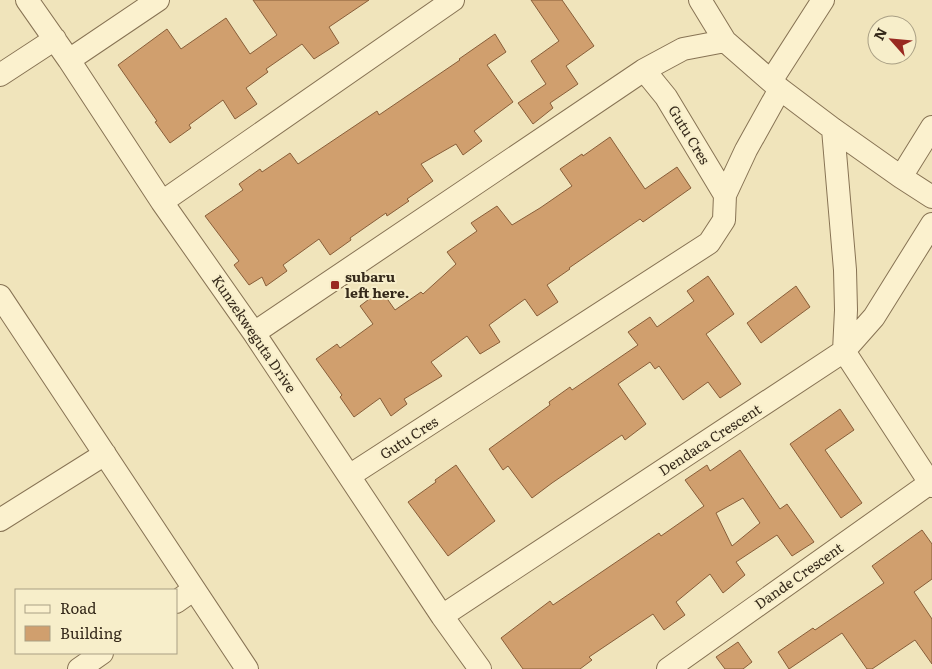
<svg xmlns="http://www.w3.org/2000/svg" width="932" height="669" font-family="Literata,serif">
	<rect width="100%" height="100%" fill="#f0e4bb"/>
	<!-- building -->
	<path fill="#d09f6e" stroke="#885e39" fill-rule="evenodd" d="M253,0H369L329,27L339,43L314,59L302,44L266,69L268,72L246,88L257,104L235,119L223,100L189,125L191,128L170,143L155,122L157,121L118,65L167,29L181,49L226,18L250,54L277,35Z
		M531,0H562L594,46L566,66L578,84L550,103L553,108L533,124L518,103L546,84L531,61L559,41Z
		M495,34L506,52L487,65L513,102L474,131L482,141L463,155L456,144L421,164L433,181L407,199L409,201L387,216L386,213L350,238L351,240L330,255L319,239L283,265L287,271L266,286L262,277L249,285L234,265L239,261L205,216L243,190L239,184L260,169L262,172L290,153L298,164L377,111L379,115L460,60L459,59Z
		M610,137L645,189L677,167L691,188L643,222L640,219L569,268L570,269L547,285L558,302L537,316L525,299L489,325L500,342L480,354L467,336L431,362L442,376L404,399L407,404L391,416L380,398L354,417L340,397L342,395L316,359L337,344L340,348L373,324L360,306L381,290L395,310L421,292L423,294L456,264L447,252L477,231L471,223L497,206L512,225L540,208L572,186L560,169L582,154L583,156Z
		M708,276L734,314L706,334L741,384L720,398L708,382L683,400L659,366L655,369L650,362L618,384L646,424L625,440L622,435L552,483L532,498L508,466L503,470L489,449L550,405L549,402L570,387L572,390L638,345L628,332L650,317L657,327L694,301L687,291Z
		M796,286L810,307L761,343L747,323Z
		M840,409L854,430L825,450L862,503L841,518L790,444Z
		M740,450L780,509L787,504L814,542L792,556L777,535L736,562L745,575L723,593L710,574L676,602L685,615L664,630L653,614L589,657L592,660L580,669H523L501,638L550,601L553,605L659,533L661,536L704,506L685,480L707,465L710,471ZM743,498L760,523L732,546L716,513Z
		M456,465L495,521L448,556L408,502L436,482L435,480Z
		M922,530L932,544V579L914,592L932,619V664L915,640L872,669H867L842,633L789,669L778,652L813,628L815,630L884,583L872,566Z
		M738,642L752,662L743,669H725L716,657Z"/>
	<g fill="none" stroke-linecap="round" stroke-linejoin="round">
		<defs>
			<path id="minor" d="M27,0L69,60L162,202L254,333L442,616L480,669
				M700,0L725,41L780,89L833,129L901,177L932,197
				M69,60L158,0
				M644,70L683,49L725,41
				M0,75L55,39
				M771,81L823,0
				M833,129L845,270L846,310L844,351
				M901,177L932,127
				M725,195L746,150L780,89
				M162,202L453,0
				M0,296L247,669
				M254,333L644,70L666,97L725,195L724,220L709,243L349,476
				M844,351L932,486
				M0,520L105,454
				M176,602L193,590
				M442,616L844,351L874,317L932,224
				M79,669L102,653
				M668,669L930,483"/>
		</defs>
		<!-- minor casing -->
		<use href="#minor" stroke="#877354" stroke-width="24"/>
		<!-- minor -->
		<use href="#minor" stroke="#fbf1ce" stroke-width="22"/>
	</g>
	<!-- markers -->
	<rect fill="#992a21" stroke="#f7eeca" stroke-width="2" x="330" y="280" width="10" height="10" rx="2.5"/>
	<g text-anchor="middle" stroke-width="4" stroke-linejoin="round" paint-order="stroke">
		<!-- street labels -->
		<g font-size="14" fill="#35291a" stroke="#f7eeca">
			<text transform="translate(689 135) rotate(59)" y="5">Gutu Cres</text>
			<text transform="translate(254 334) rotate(56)" y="5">Kunzekweguta Drive</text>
			<text transform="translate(409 438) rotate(-33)" y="5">Gutu Cres</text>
			<text transform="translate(710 440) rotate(-33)" y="5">Dendaca Crescent</text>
			<text transform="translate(799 576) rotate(-35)" y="5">Dande Crescent</text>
		</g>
		<!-- poi labels -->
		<g font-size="14" font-weight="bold" fill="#35291a" stroke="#f7eeca" text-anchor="start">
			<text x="345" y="282">subaru<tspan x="345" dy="16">left here.</tspan></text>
		</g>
	</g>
	<!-- legend -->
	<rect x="15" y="589" width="162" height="65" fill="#f7eeca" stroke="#a99f84"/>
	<rect x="25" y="605" width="25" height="8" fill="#fbf1ce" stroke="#a99f84"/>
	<text x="60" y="614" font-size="15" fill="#35291a">Road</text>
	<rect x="25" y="626" width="25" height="15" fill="#d09f6e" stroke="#a99f84"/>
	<text x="60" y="639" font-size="15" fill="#35291a">Building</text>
	<!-- north arrow -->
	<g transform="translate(892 40) rotate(297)"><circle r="24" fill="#f7eeca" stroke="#a99f84"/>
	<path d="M0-4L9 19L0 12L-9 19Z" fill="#992a21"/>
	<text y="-8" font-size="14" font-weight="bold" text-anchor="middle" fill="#35291a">N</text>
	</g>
</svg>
